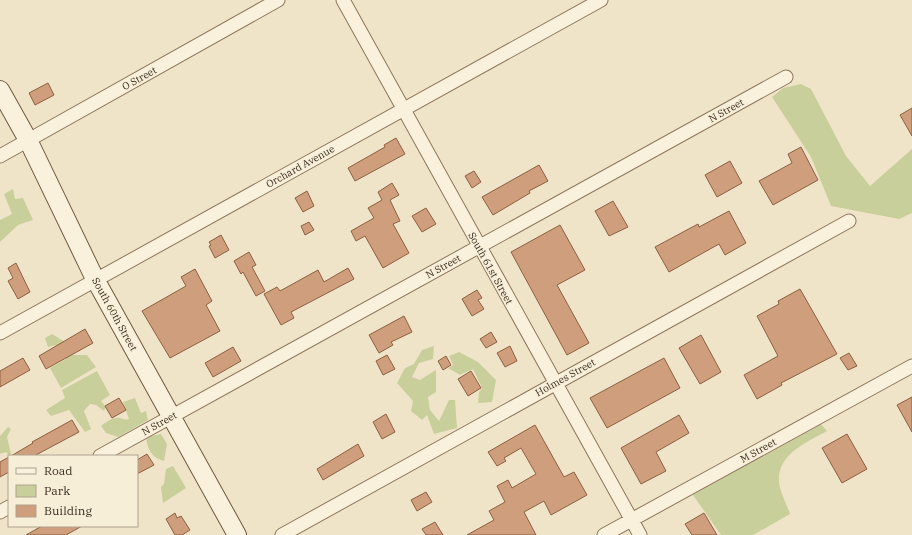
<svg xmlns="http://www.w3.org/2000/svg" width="912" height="535" font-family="'IBM Plex Serif',serif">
	<rect width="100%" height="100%" fill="#f0e4c8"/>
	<!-- green -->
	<path fill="#c9cf9b" d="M801,84L811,89L846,156L870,186L912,149V213L899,219L831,206L811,157L772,97L783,88Z
		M13,189L15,199L23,198L33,220L18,225L0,242V220L12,214L4,194Z
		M52,334L65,342L73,355H87L96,367L61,388L50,368L66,359L57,345L48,347L45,338Z
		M434,346L433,359L419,363L412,377L420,380L436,370V392L428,397L430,410L439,421L449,400H455L457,428L434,434L427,415L422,420L411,411L413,401L397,383L405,368L414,364L422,350Z
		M459,352L478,362L496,380L492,402L478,403L479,392L482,388L473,369L460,375L448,368L453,365L449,356Z
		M97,371L110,395L101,401L106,407L104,411L96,405L90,404L84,411L91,429L85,432L69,410L51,416L46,410L65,398L62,390Z
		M135,398L141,413L146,411L148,420L118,437L106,433L101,426C105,423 111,418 116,418C121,417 124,421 129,419L123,402Z
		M821,424L827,431C806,443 777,454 779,482C780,492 787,505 790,514L753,535H721L693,495Z
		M8,427L11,429L7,437L11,454L9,455L6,452L0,454V436Z
		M161,434L167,444L164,461C151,457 148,450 146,437Z
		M173,466L186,488L163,503L161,487L164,484L166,469Z"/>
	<!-- building -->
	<path fill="#cf9f7d" stroke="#8d5f41" d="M48,83L54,95L35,105L29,93Z
		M912,108V136L900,115Z
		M396,138L405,154L355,181L348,168L385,147L384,145Z
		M801,147L818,180L773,205L759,181L792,163L788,154Z
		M730,161L742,183L717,197L705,175Z
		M539,165L548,181L529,191L530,193L493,215L482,197Z
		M474,171L481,182L472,188L465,176Z
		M392,183L399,195L390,200L400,221L393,224L409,253L383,268L365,236L356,241L351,231L374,218L368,208L382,200L378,192Z
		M307,191L314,206L303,212L295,198Z
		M613,201L628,227L609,236L595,211Z
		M426,208L436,224L422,232L412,216Z
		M729,211L746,243L725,255L719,244L669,272L655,247L698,224L699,227Z
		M309,222L314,230L305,235L301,226Z
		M560,225L585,270L557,285L589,343L567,355L511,252Z
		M221,235L229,250L215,258L209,246L211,245L209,242Z
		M249,252L256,265L252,267L265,291L256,296L243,272L241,274L234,261Z
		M16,263L30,292L18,299L8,281L13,278L8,268Z
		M348,268L354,279L291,312L294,318L281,325L264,294L277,287L280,291L318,270L324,282Z
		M195,269L212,301L206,305L220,331L170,358L142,311L186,286L181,277Z
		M800,289L837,354L781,383L782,385L757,399L744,375L778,356L757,316L779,304L778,301Z
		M477,290L482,298L478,300L484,309L472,316L462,299Z
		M404,316L412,332L391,342L393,345L379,353L369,335Z
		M85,329L93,343L46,369L39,356Z
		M491,332L497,342L486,348L480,339Z
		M701,335L721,372L700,384L679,348Z
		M510,346L517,361L505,367L497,353Z
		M233,347L241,361L213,377L205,363Z
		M849,353L857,366L848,370L840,358Z
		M387,355L395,369L383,375L376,361Z
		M446,356L451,365L443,370L438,361Z
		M23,358L30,370L0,387V371Z
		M664,358L680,388L607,428L590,398Z
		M471,371L481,388L468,396L458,379Z
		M912,397V432L897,405Z
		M119,398L126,410L112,418L105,406Z
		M386,414L395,432L382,439L373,422Z
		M679,415L689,433L656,452L666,471L641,484L621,448Z
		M72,420L79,432L34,456H11L33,443L32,442Z
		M535,425L564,477L574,472L587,495L551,515L544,501L524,512L536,535H467L494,520L489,511L505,502L497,486L508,480L512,488L536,474L521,448L504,458L506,461L497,466L488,452Z
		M847,434L867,469L842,483L822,448Z
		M358,444L364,456L323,480L317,469Z
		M147,454L154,465L137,474V460Z
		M9,457V472L0,477V462Z
		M426,492L432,502L417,511L411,500Z
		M175,513L177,518L181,516L190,530L182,535H175L166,519Z
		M704,513L717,535H692L685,524Z
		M435,522L443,535H426L422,529Z
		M42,526H82L66,535H26Z"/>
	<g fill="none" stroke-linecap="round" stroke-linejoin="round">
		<defs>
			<path id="street" d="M343,0L640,535
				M0,156L278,0
				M0,333L601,0
				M100,456L786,77
				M0,512L9,507
				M282,535L849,221
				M604,535L912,366"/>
			<path id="secondary" d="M0,90L28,140L95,279L237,535"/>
		</defs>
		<!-- street casing -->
		<use href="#street" stroke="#8d765c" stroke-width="15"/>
		<!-- secondary casing -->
		<use href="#secondary" stroke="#6f573f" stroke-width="20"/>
		<!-- street -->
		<use href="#street" stroke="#faf1dc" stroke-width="13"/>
		<!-- secondary -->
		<use href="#secondary" stroke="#faf1dc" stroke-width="18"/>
	</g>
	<g text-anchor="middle" stroke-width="3" stroke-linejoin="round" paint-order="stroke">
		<!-- street labels -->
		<g font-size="10" fill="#3d2e20" stroke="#f7eed8">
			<text transform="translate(139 78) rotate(-29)" y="4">O Street</text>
			<text transform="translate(726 110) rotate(-29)" y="4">N Street</text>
			<text transform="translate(300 166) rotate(-29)" y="4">Orchard Avenue</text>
			<text transform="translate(443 266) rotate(-29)" y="4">N Street</text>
			<text transform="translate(491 268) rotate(61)" y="4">South 61st Street</text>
			<text transform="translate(115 314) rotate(61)" y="4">South 60th Street</text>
			<text transform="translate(565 377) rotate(-29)" y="4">Holmes Street</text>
			<text transform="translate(159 423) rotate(-29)" y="4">N Street</text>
			<text transform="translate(758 450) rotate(-29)" y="4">M Street</text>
		</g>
	</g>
	<!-- legend -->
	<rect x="8" y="455" width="130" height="72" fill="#f7eed8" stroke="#ada18e"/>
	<rect x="16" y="468" width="20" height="6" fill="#faf1dc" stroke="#ada18e"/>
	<text x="44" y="475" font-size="12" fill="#3d2e20">Road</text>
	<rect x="16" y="485" width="20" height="12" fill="#c9cf9b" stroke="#ada18e"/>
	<text x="44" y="495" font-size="12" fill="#3d2e20">Park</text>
	<rect x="16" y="505" width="20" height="12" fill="#cf9f7d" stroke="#ada18e"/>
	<text x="44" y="515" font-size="12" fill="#3d2e20">Building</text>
</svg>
